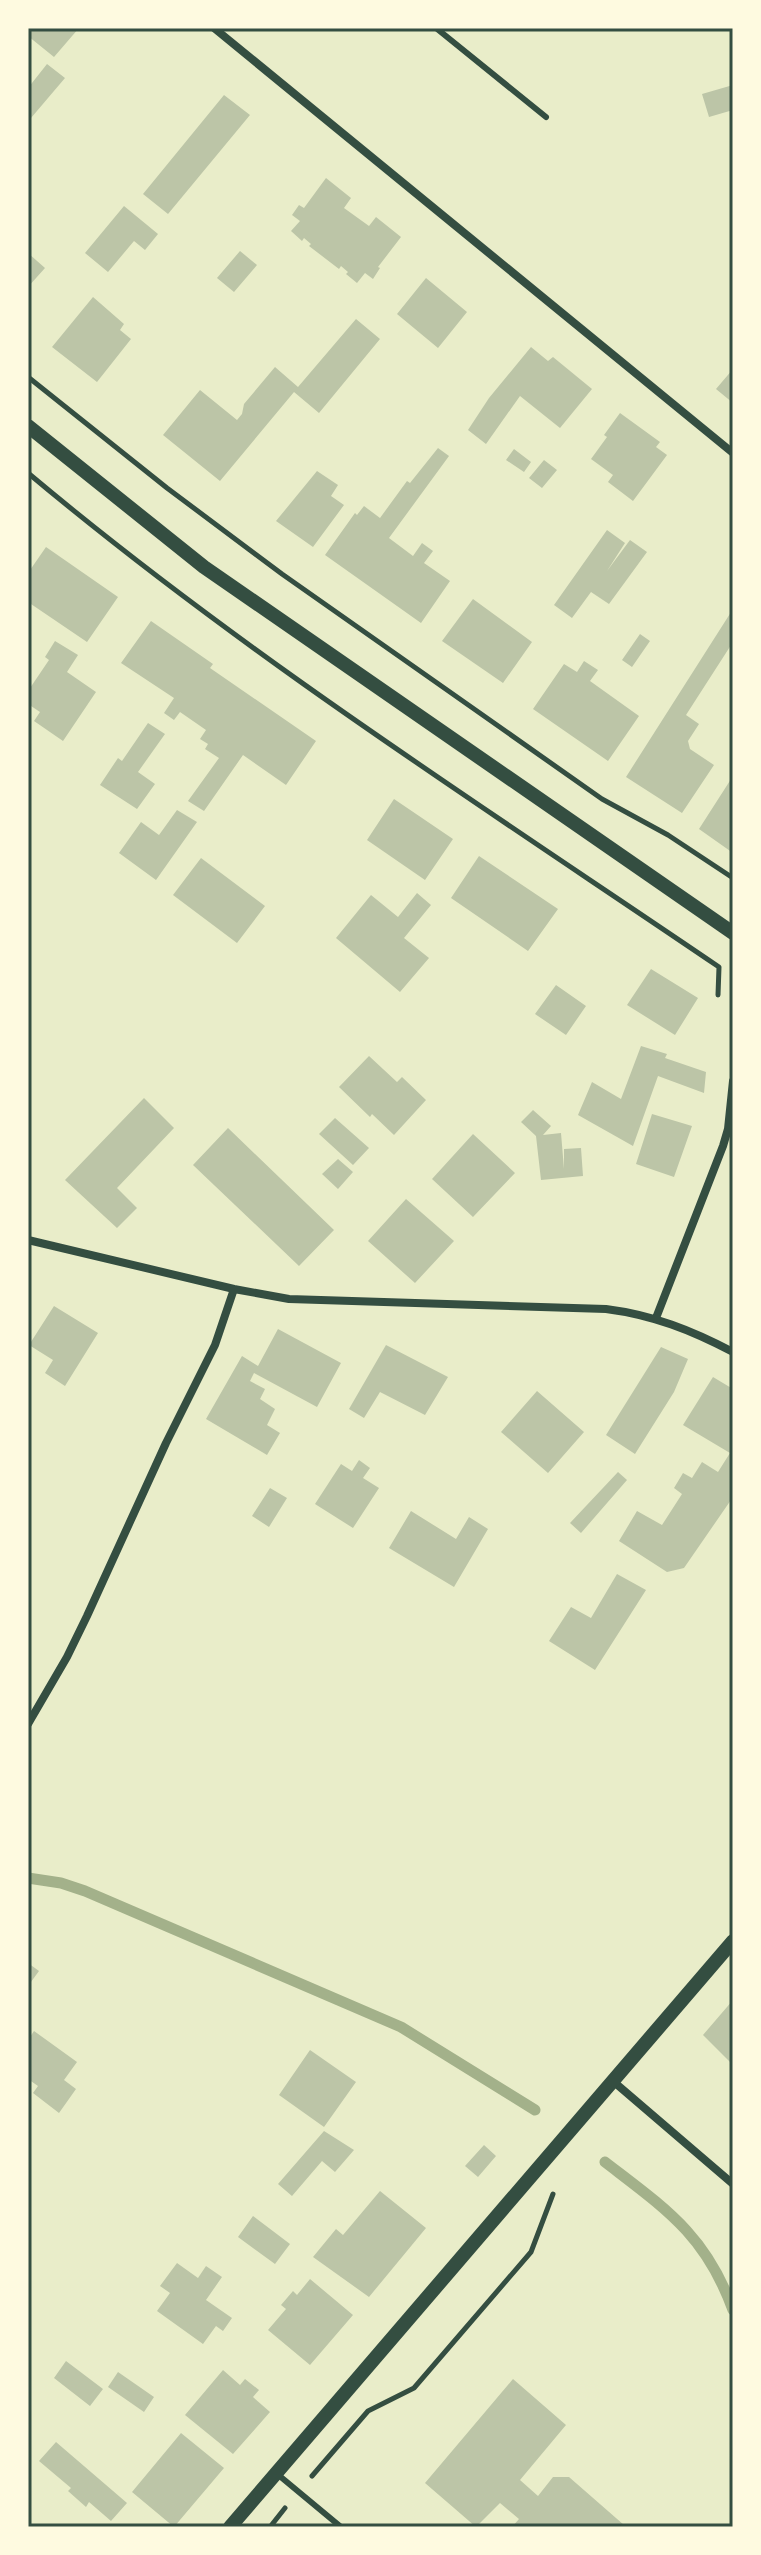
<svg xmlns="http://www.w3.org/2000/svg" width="761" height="2555" font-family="'Fira Sans',sans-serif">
	<rect width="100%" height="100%" fill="#e9edc9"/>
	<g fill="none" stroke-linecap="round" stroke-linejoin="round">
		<!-- stream -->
		<path stroke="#a3b18a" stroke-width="11" d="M28,1878L61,1883L85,1891L401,2027L535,2110
			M605,2162C666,2209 706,2235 733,2310"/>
	</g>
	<!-- building -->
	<path fill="#bcc5a7" d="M30,28H79L54,57L28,36Z
		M47,64L65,78L31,118L28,116V88Z
		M733,85V110L709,117L702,94Z
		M224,95L250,115L168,214L143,194Z
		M326,178L351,198L344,208L369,226L376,217L401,237L378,267L380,268L373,279L365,273L357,283L346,274L348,272L341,266L339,269L309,246L311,244L304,238L302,241L291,231L300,221L292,215L299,205L304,208Z
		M124,206L158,234L145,250L134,241L108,272L85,253Z
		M240,251L257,265L234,292L217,278Z
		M28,253L45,268L28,287Z
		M426,278L467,312L438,348L397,314Z
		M93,297L124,324L120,330L131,339L97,382L52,347Z
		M356,319L380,339L319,413L294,392L220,481L163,435L200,390L237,420L242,414L244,404L275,367L298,387Z
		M531,347L548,361L553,357L592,389L560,428L520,396L486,444L468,430L489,398Z
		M733,369V403L716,389Z
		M620,413L660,442L656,447L667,455L633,501L608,482L613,475L591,459L607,437L604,435Z
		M438,448L449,456L389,538L413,556L422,543L433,551L424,563L450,581L421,623L325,555L355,513L357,515L364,506L380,518L407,481L410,483Z
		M514,449L531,462L524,472L506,460Z
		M544,460L557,470L542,488L529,478Z
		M317,471L338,485L331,496L344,505L313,547L276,521Z
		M607,530L625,543L607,571L630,540L647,552L609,604L591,592L572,618L554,605Z
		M46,547L118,597L87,642L28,602V573Z
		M473,599L532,642L503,683L442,641Z
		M733,609V642L686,715L699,724L688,741L690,749L714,765L682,813L626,777Z
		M151,621L213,664L210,668L316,741L286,785L243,755L204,811L188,801L219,758L205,749L208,744L200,739L206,730L180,712L174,720L164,713L174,698L121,663Z
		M640,634L650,641L632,667L622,660Z
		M55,641L78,655L67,672L96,692L63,741L34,721L40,712L28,704V691L49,660L45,657Z
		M584,661L598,670L590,681L639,716L608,761L533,709L564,664L577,672Z
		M148,723L165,734L138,772L155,784L137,809L100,785L118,758L122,761Z
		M733,776V853L699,829Z
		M394,799L453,839L425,880L367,840Z
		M177,810L197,822L156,880L119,853L141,822L159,835Z
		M479,856L558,909L528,951L451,898Z
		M201,858L265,906L237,943L173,895Z
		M417,893L431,905L404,938L429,958L400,992L336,938L371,895L398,917Z
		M651,969L698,998L675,1035L627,1005Z
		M556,985L586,1006L566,1035L535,1014Z
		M641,1046L667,1054L665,1058L706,1072L704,1093L658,1076L633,1146L578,1115L592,1082L621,1099Z
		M369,1056L397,1082L402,1077L426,1100L394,1135L372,1114L370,1117L339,1087Z
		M144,1098L174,1128L117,1188L137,1208L117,1228L65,1180Z
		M533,1110L551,1126L543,1135L561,1133L564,1169V1149L581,1148L583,1176L541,1180L536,1136L521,1122Z
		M652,1114L692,1126L674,1177L636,1164Z
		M335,1118L369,1148L353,1165L319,1134Z
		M228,1128L334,1230L299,1266L193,1165Z
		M473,1134L515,1173L473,1217L432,1179Z
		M338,1159L353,1172L338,1189L322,1174Z
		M406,1199L454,1241L415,1283L368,1241Z
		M54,1306L98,1333L65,1386L45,1373L53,1360L29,1345Z
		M278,1329L341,1363L317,1407L254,1373L250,1381L265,1389L260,1399L275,1409L267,1425L280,1433L267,1455L206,1419L242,1356L258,1366Z
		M386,1345L448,1377L425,1415L380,1392L364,1418L349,1409Z
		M661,1347L688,1359L674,1392L635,1454L606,1435Z
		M713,1377L733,1389V1497L684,1568L667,1572L619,1541L637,1511L662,1525L682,1494L674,1488L683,1473L692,1478L702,1462L718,1472L730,1453L683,1425Z
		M537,1391L584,1432L548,1473L501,1432Z
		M359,1460L370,1468L363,1478L379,1488L353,1528L315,1504L341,1464L352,1471Z
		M618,1472L627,1480L581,1533L570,1523Z
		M270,1488L287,1498L269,1527L252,1516Z
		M411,1511L456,1539L469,1517L488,1529L454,1587L389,1548Z
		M617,1574L646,1590L595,1670L549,1641L571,1607L591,1618Z
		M28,1963L39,1971L28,1986Z
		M733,2000V2065L703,2035Z
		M34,2031L77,2062L64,2080L76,2089L59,2113L33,2093L38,2086L28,2079V2040Z
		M310,2050L356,2082L324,2127L279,2095Z
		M324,2131L354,2150L335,2172L322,2161L292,2196L278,2184Z
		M484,2145L496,2156L478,2177L465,2166Z
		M380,2191L426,2228L369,2297L313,2257L336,2229L343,2235Z
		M253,2216L290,2244L275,2264L238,2237Z
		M177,2263L198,2278L206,2266L222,2277L206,2300L232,2318L223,2331L216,2326L203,2344L157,2311L170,2293L160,2286Z
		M310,2279L353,2315L310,2365L268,2330L286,2309L281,2305L293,2291L297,2295Z
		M66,2361L103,2389L90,2406L54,2378Z
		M223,2370L240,2385L245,2379L259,2390L253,2397L270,2412L233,2454L185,2415Z
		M118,2372L154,2397L144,2412L108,2387Z
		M513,2379L566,2425L520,2480L538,2496L553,2477H569L624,2525L623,2527H512L519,2519L500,2503L476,2527L425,2483Z
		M181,2433L224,2468L174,2527L132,2492Z
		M56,2442L127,2503L111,2521L89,2502L86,2507L68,2491L71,2488L39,2461Z"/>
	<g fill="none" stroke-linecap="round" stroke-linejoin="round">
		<!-- path -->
		<path stroke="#344e41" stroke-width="5" d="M28,377L167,488L282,574L602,799L668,835L733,878
			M28,473C245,655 485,808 719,967L718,995
			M312,2476L368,2411L414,2388L531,2252L553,2194
			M270,2527L285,2508"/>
		<!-- service -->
		<path stroke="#344e41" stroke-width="6" d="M436,28L546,117
			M276,2473L341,2527"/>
		<!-- minor -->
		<path stroke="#344e41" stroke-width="8" d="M214,28L733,453
			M28,1240L234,1289L289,1299L606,1309C653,1315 691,1330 733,1352
			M656,1318L723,1146L728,1129L733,1081
			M28,1724L67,1657L87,1616L166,1443L215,1345L234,1289
			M614,2082L733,2184"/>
		<!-- tertiary -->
		<path stroke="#344e41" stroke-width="14" d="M28,426L204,567L733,933
			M230,2527L733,1941"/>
	</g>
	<!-- border -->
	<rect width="761" height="2555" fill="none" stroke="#fefae0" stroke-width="60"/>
	<rect x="30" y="30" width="701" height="2495" fill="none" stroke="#344e41" stroke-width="3"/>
</svg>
